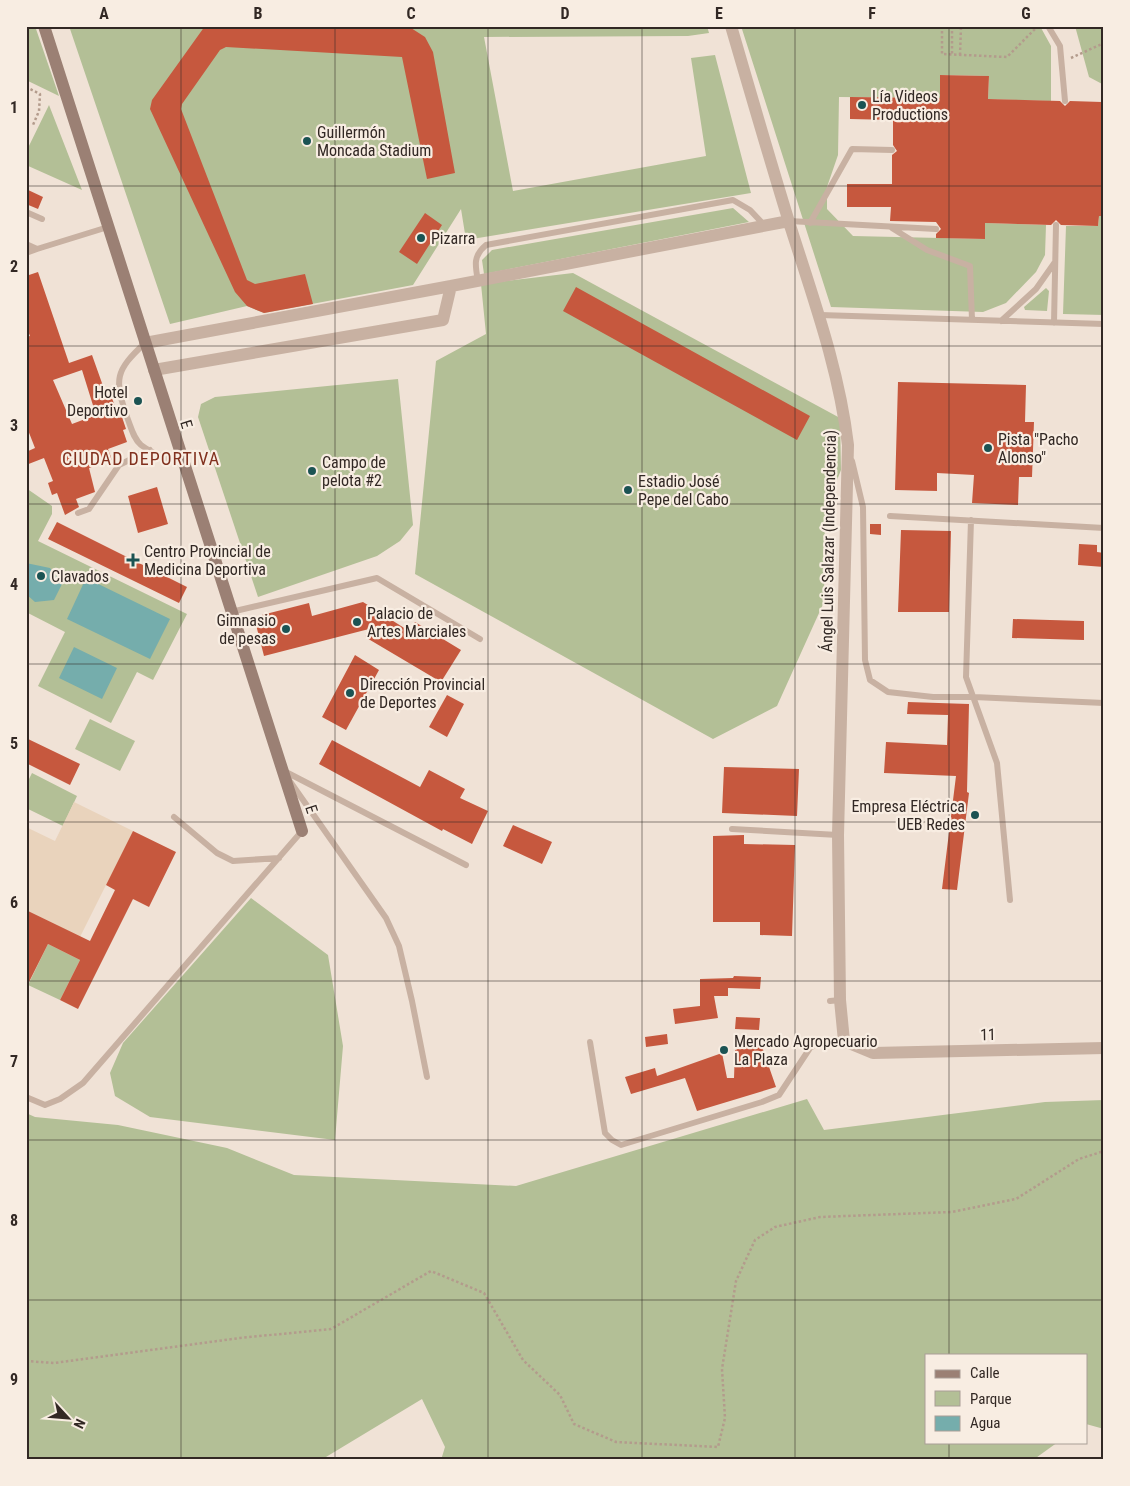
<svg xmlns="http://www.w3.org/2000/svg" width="1130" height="1486" font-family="'Roboto Condensed',sans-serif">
	<rect width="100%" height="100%" fill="#f0e2d6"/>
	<!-- green -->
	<path fill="#b3bf96" d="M26,26H35L59,96L26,80Z
		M69,26H707L709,33L688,36L484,37L513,191L706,156L691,58L715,55L751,193L466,240L461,209L413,285L264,313L247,306L170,324Z
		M741,26H1040L1051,46V101L988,99L989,76L940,75V98L839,97L838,155L827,187V209L853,236L984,239L985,223L1046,225L1045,255L1036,272L1006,303L983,312L831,307Z
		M1075,26H1104V85L1089,77Z
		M49,105L82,190L26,165V152Z
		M733,208L749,222L484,274L482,260L492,250Z
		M1099,216H1104V315L1063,314L1066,226H1098Z
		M573,273L840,418L841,470L825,510L824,602L777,706L713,739L415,574L436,361L486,334L481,284Z
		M1046,288L1049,291L1047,311L1025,310L1024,307Z
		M398,379L413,525L400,541L377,556L258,597L198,417L201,404L215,397Z
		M26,488L52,506V514L38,541L187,614L153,680L137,672L111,723L38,686L65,632L26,612Z
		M90,719L135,741L120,771L75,749Z
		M32,773L77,796L63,826L26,808V785Z
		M251,898L328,955L343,1046L335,1140L150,1117L115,1096L110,1073L123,1043Z
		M48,944L80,960L60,1000L28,985Z
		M807,1099L824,1130L1045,1102L1104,1100V1429L1086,1424V1355H926V1442H1058L1033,1460H441L445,1447L422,1399L321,1460H26V1113L35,1117L118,1125L227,1148L294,1175L516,1186Z"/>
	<!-- plaza -->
	<path fill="#e9d3bc" d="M74,802L133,831L80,937L26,910V827L55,841Z"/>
	<!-- water -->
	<path fill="#75adac" d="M26,563L50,568L62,584L54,600L35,602L26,594Z
		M86,578L170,619L150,659L67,619Z
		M74,647L117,668L102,699L59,678Z"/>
	<!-- building -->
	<path fill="#c6583e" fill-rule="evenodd" d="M205,26L411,28L425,37L433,52L455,173L427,179L402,57L226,47L220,50L182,104L181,109L247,280L255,284L305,274L313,304L264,313L247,306L235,292L150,109L152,100Z
		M940,75L989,76L988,99L1060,101L1065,106L1070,101L1102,102L1104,216H1099L1098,226L1061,225L1056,220L1051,225L985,223V239L936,238V234L941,229L936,222L890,221L891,207H847V184H892V155L897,151L893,145V120L850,119V97L940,98Z
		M26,189L43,197L38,209L26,204Z
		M425,213L442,225L417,264L399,252Z
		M38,272L69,363L92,355L108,400L112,398L119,418L122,417L126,429L123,430L127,442L108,449L112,460L89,468L95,492L76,499L79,507L65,515L57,493L52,495L48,483L53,481L44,458L26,465V452L35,448L26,425V337L30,336L26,326V276ZM82,370L96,415L72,424L53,380Z
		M576,287L810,416L797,440L563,311Z
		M898,382L1026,385L1025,422H1034L1032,477H1019L1018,505L972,503L974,475L937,473V491L895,490Z
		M157,487L168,524L138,533L128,496Z
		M57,522L187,587L179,603L48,539Z
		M870,524H881V535L870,534Z
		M901,530L951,531L949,612H898Z
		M1079,544L1097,545V552L1104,553V567L1078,565Z
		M363,602L409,631L415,622L461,650L441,682L365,637L369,629L264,656L254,617L309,603L312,616Z
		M1013,619L1084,621V640L1012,638Z
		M355,655L379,670L346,730L322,717Z
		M447,695L464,704L447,737L429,727Z
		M908,702L969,704L967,792L969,793L957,890L942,889L956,776L884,773L886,742L947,745L948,715L907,714Z
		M26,738L80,764L70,785L26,763Z
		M332,740L420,787L429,770L465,789L460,798L488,811L472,844L443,829L442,831L319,764Z
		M724,767L799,769L797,816L722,813Z
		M513,825L552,842L542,864L503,846Z
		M133,831L176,852L149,907L133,899L78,1009L60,1000L80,960L48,944L26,988V910L90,941L115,890L106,885Z
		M744,835V844L795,845L792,936L760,935V922H713V836Z
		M734,976L761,977L760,989L728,988V996H714L718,1018L675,1024L673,1009L700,1006V979L733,978Z
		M736,1017L760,1018L759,1030L735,1029Z
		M667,1034L668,1044L646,1047L645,1037Z
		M760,1041L776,1087L697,1111L685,1078L631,1094L625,1077L655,1068L657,1076L722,1053L727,1078H734L735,1050Z"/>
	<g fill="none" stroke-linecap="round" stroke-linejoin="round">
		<!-- path -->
		<path stroke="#b39b8c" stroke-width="2.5" stroke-dasharray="2.5 2.5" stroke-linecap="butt" d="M942,26V54L1007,57L1038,26
			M952,26V55
			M960,55L961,26
			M1071,58L1104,43
			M26,87L40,94L39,111L33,125
			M26,1361L54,1363L240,1338L331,1329L431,1271L484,1293L523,1360L560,1395L574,1424L616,1442L718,1447L725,1418L722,1369L736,1281L755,1240L775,1227L820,1217L952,1212L1016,1199L1079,1159L1104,1151"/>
		<!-- lane -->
		<path stroke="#c8b1a2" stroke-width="6" d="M1048,26L1060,46L1065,101
			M26,212L42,219
			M789,221L936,229
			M810,223L852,149L892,150
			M892,228L927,250L970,266L972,320
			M26,244L37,249L108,227
			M26,253L37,249
			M478,281C475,265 473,256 486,245L733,200L750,210L765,226
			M820,315L1104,324
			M1001,321L1036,289L1055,262
			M1054,323L1056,225
			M145,343C115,371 114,379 127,417C131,427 133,438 141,445C152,454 169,459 183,465
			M852,461L863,507L865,660L870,680L888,692L933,697H974L1104,703
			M78,513L89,509L119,465L150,450
			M890,516L1104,528
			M971,520L966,677L997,763L1010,900
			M231,612L377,578L480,639
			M284,771L466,865
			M289,780L386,918L399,946L412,1001L427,1077
			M174,817L217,853L233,861L279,858
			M732,829L838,835
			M830,1001L840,1000
			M590,1042L605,1133L612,1140L621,1145L762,1102L779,1095L810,1048L823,1040L844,1041
			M26,1097L45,1105L60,1099L83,1083L302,831"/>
		<!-- street -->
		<path stroke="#c8b1a2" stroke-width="12" d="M731,26C750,91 769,157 789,222C812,295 839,368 848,445L838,835L840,1000L844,1041L873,1053L1104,1048
			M451,286L789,221
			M145,343L451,286L443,320L154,370"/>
		<!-- secondary -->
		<path stroke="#9b8074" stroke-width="12" d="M44,26L302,831"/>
	</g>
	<!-- grid -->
	<path fill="none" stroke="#322824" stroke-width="1" stroke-opacity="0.55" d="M181,26V1460M335,26V1460M488,26V1460M642,26V1460M795,26V1460M949,26V1355M26,186H1104M26,346H1104M26,504H1104M26,664H1104M26,822H1104M26,981H1104M26,1140H1104M26,1300H1104M949,1442V1460"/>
	<!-- markers -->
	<g fill="#1b5353" stroke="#f8ede2" stroke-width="2">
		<circle cx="862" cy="105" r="5"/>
		<circle cx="307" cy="141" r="5"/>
		<circle cx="421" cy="238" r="5"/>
		<circle cx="138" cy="401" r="5"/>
		<circle cx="988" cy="448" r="5"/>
		<circle cx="312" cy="471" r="5"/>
		<circle cx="628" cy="490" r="5"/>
		<path d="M130.5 552.5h5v5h5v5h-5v5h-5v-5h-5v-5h5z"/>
		<circle cx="41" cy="576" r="5"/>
		<circle cx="357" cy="622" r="5"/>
		<circle cx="286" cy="629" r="5"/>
		<circle cx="350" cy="693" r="5"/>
		<circle cx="975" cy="815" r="5"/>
		<circle cx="724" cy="1050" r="5"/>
	</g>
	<g text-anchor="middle" stroke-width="4.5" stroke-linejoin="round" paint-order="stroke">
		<!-- poi labels -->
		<g font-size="16" fill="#322824" stroke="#f8ede2" text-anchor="start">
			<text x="872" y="102">Lía Videos<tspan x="872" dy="18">Productions</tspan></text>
			<text x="317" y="138">Guillermón<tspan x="317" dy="18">Moncada Stadium</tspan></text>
			<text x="431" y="244">Pizarra</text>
			<text x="128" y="398" text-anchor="end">Hotel<tspan x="128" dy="18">Deportivo</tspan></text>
			<text x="998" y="445">Pista "Pacho<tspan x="998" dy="18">Alonso"</tspan></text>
			<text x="322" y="468">Campo de<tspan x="322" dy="18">pelota #2</tspan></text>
			<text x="638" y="487">Estadio José<tspan x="638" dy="18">Pepe del Cabo</tspan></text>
			<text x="144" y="557">Centro Provincial de<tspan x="144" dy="18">Medicina Deportiva</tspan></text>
			<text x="51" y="582">Clavados</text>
			<text x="367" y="619">Palacio de<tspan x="367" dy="18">Artes Marciales</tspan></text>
			<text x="276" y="626" text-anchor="end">Gimnasio<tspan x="276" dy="18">de pesas</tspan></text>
			<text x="360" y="690">Dirección Provincial<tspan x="360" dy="18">de Deportes</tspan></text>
			<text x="965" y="812" text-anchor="end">Empresa Eléctrica<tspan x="965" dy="18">UEB Redes</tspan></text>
			<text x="734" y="1047">Mercado Agropecuario<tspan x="734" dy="18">La Plaza</tspan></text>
		</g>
		<!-- street labels -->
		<g font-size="16" fill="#322824" stroke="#f8ede2">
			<text transform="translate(187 424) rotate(73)" y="6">E</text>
			<text transform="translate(828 541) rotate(-89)" y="6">Ángel Luis Salazar (Independencia)</text>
			<text transform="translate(312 809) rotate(72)" y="6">E</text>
			<text transform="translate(988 1034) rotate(-1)" y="6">11</text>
		</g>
		<!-- neighbourhood labels -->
		<g font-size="18" letter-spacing="1" fill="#81301e" stroke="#f8ede2">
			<text x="141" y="465">CIUDAD DEPORTIVA</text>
		</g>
	</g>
	<!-- border -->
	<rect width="1130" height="1486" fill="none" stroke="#f8ede2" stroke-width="55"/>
	<!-- legend -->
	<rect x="925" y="1354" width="162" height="90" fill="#f8ede2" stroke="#a99e96"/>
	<rect x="935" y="1370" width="25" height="8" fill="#9b8074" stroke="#a99e96"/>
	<text x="970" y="1378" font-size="15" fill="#322824">Calle</text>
	<rect x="935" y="1391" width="25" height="15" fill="#b3bf96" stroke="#a99e96"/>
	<text x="970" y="1404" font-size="15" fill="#322824">Parque</text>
	<rect x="935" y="1416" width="25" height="15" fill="#75adac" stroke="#a99e96"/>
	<text x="970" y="1428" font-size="15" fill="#322824">Agua</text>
	<!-- north arrow -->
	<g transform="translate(68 1418) rotate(116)" stroke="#f8ede2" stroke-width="4" paint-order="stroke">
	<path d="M0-4L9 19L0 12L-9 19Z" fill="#322824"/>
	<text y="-8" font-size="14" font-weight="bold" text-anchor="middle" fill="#322824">N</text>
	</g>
	<rect x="28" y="28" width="1074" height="1430" fill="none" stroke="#322824" stroke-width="2"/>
	<g font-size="16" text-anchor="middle" font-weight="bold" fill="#322824">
		<text x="104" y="19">A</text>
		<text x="258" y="19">B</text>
		<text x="411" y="19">C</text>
		<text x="565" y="19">D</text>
		<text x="719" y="19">E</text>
		<text x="872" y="19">F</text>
		<text x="1026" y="19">G</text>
		<text x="14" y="113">1</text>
		<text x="14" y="272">2</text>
		<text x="14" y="431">3</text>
		<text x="14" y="590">4</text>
		<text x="14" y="749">5</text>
		<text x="14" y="908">6</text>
		<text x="14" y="1067">7</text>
		<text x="14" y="1226">8</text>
		<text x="14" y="1385">9</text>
	</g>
</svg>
